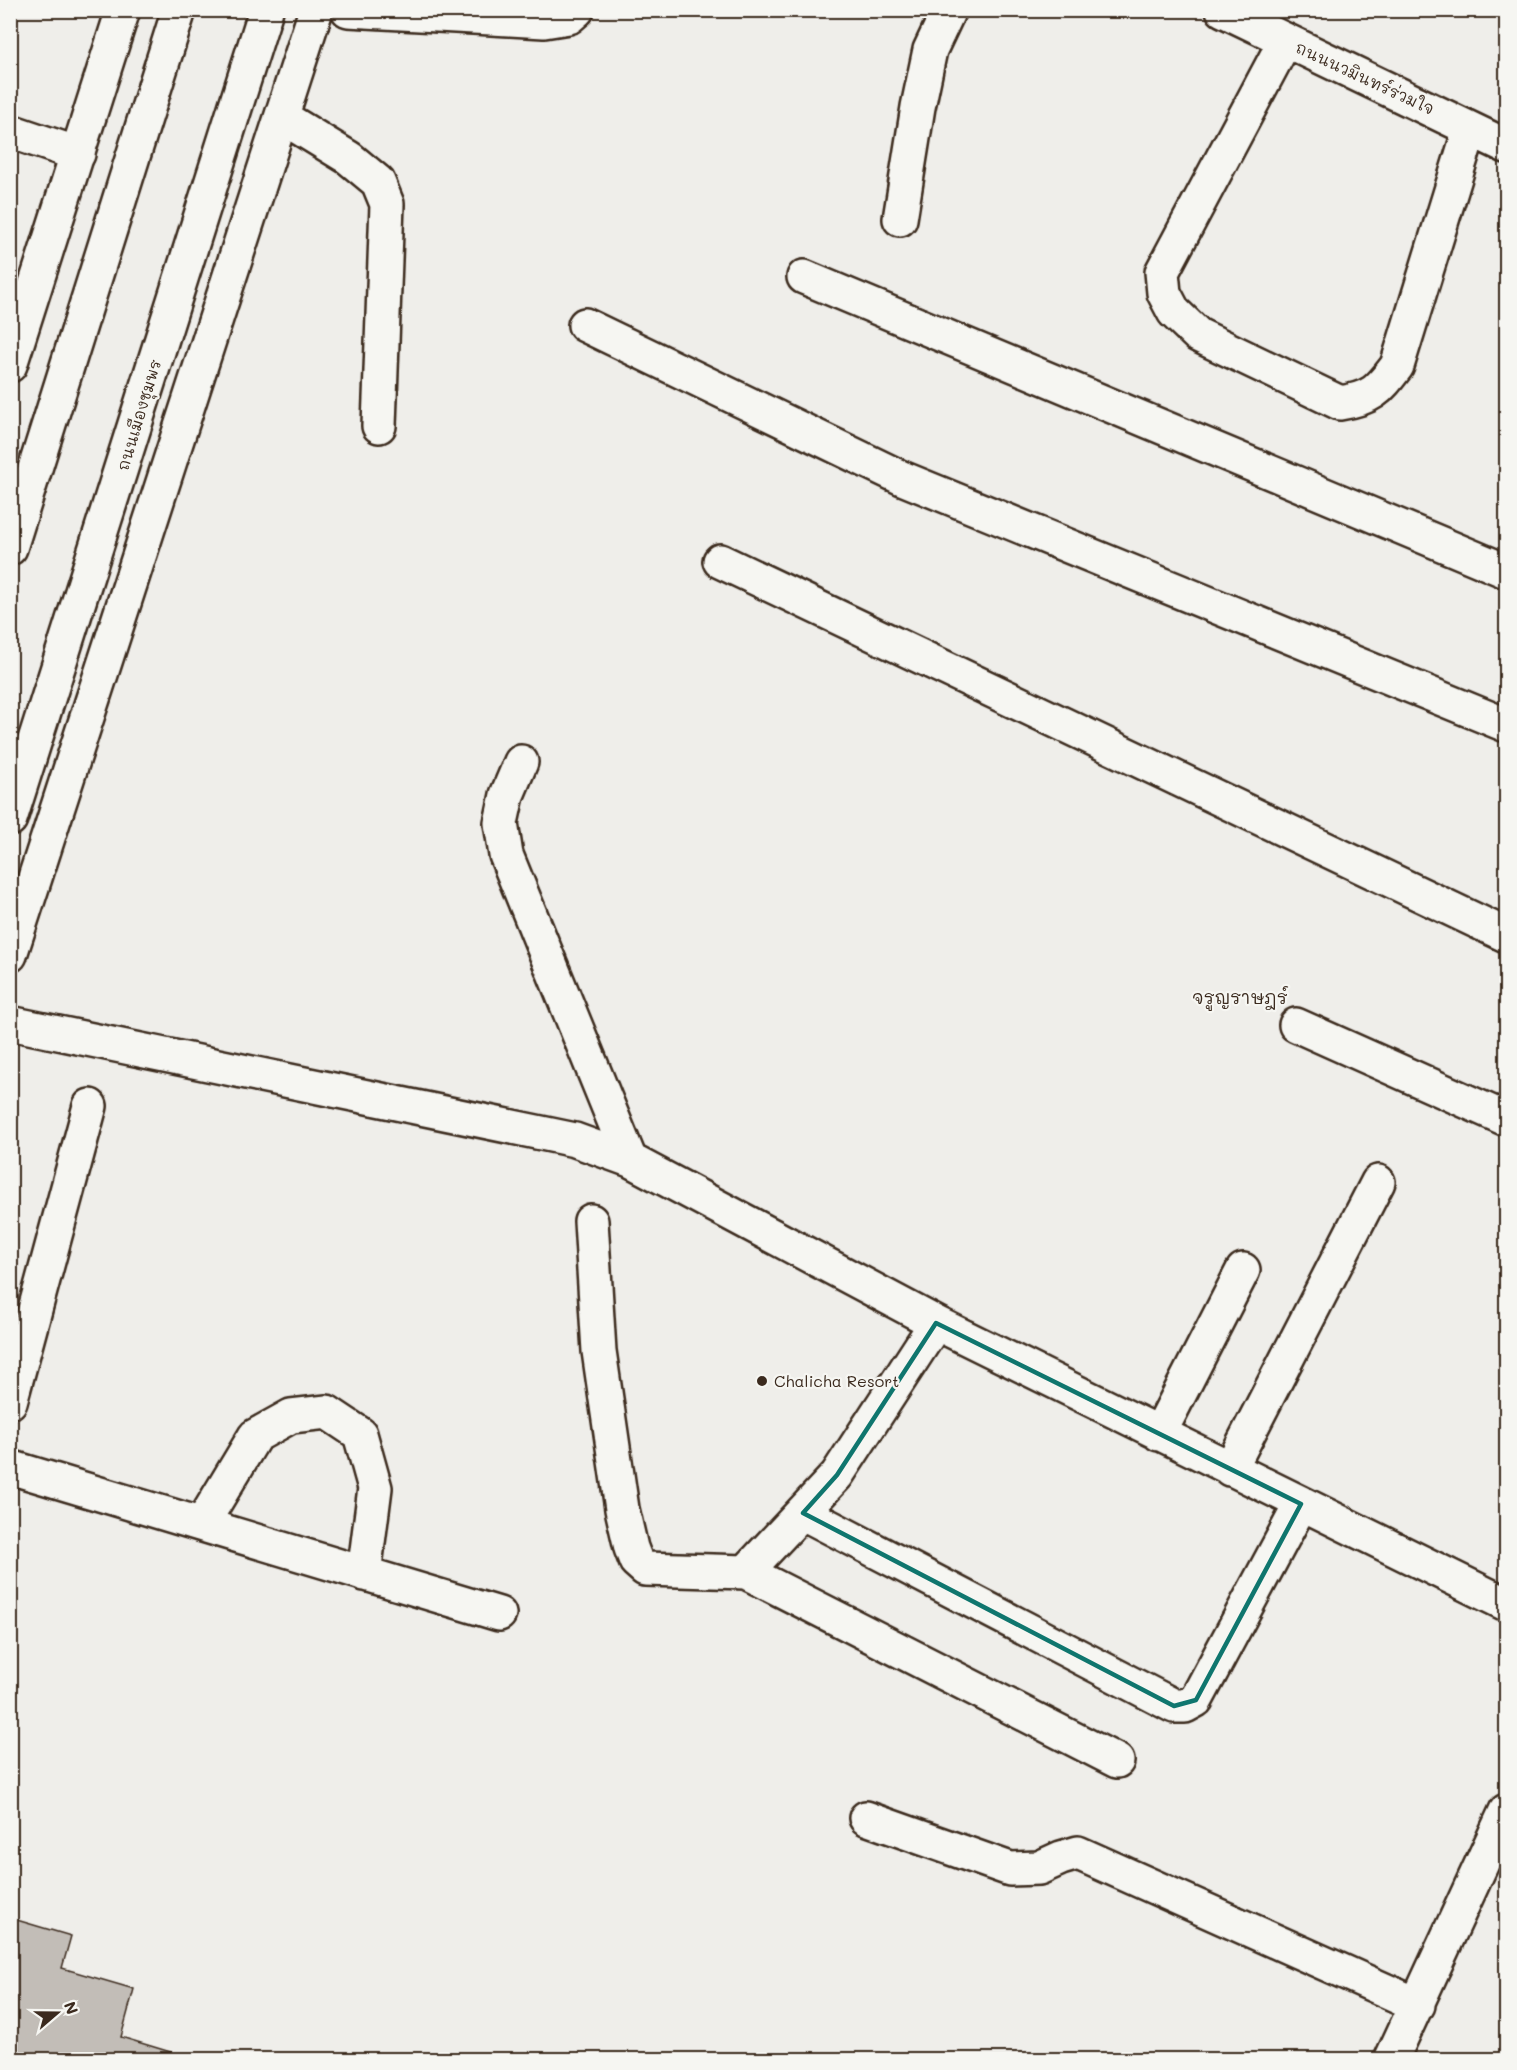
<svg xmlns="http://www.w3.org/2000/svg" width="1517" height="2070" font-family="Mali,'Playpen Sans Thai',sans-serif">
	<rect width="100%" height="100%" fill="#efeeea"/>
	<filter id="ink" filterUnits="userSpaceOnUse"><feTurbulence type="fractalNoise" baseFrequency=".0167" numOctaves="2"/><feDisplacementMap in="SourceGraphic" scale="12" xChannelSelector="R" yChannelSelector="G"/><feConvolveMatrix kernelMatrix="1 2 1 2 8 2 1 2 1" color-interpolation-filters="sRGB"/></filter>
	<g filter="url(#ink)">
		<!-- building -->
		<path fill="#c2bdb7" stroke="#3b2a1e" stroke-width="1.5" d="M10,1918L71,1936L62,1968L134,1989L121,2037L197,2060H10Z"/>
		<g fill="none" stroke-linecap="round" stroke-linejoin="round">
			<defs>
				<path id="minor" d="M348,10L544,21L569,17L577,10
					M1223,10L1506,146
					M1285,41L1162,272L1164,293L1174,312L1198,335L1340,403C1372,398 1378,391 1397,366L1470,129
					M282,117L349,158L378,182L387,204L379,426
					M10,131L78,154
					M900,219L918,107L930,50L949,10
					M804,277L1506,571
					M585,325L902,478L1506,725
					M720,561L1506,935
					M521,762L507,795L501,823L506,855L630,1160
					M10,1023L575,1140L630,1160L936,1323L1506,1604
					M1296,1025L1506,1119
					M591,1221L599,1351L622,1509L631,1548L636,1561L645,1569L746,1572L1117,1761
					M10,1402L90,1106
					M1159,1434L1243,1270
					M10,1467L499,1614
					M1230,1469L1378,1182
					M803,1513L1174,1706H1185L1196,1700L1301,1504
					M202,1524L255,1436L291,1416L327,1412L360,1434L375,1488L364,1574
					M746,1572L837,1475L936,1323
					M866,1818L1010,1869L1039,1868L1061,1858L1078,1853L1418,2005
					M1391,2060L1506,1811"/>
				<path id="major" d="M10,365L123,10
					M10,548L179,10
					M10,819L266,10
					M10,955L316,10"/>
			</defs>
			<!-- minor casing -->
			<use href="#minor" stroke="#3b2a1e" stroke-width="38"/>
			<!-- major casing -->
			<use href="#major" stroke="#3b2a1e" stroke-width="38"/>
			<!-- minor -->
			<use href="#minor" stroke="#f6f6f2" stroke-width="33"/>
			<!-- major -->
			<use href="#major" stroke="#f6f6f2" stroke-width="33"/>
		</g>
	</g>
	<!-- marked area -->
	<path fill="none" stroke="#0f766e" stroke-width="4.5" stroke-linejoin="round" d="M936,1323L1301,1504L1196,1700L1174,1706L803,1513L837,1475Z"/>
	<!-- markers -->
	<circle fill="#3b2a1e" stroke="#f6f6f2" stroke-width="2" cx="762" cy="1381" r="6"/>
	<g text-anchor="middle" stroke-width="4.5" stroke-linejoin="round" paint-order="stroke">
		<!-- street labels -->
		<g font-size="16" fill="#3b2a1e" stroke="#f6f6f2">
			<text transform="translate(1365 78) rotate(25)" y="6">ถนนนวมินทร์ร่วมใจ</text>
			<text transform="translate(139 415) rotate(-73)" y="6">ถนนเมืองชุมพร</text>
		</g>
		<!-- poi labels -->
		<g font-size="16" fill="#3b2a1e" stroke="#f6f6f2" text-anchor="start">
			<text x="774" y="1387">Chalicha Resort</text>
		</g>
		<!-- neighbourhood labels -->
		<g font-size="18" fill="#3b2a1e" stroke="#f6f6f2">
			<text x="1240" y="1004">จรูญราษฎร์</text>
		</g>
	</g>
	<!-- margin -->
	<rect width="1517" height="2070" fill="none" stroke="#f6f6f2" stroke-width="36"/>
	<rect x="18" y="18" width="1481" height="2034" fill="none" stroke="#3b2a1e" stroke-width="2" filter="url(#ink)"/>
	<!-- north arrow -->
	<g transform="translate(57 2013) rotate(70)" stroke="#f6f6f2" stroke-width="4.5" paint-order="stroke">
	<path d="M0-4.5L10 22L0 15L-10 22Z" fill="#3b2a1e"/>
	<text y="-9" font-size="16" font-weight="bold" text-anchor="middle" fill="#3b2a1e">N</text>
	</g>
</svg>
